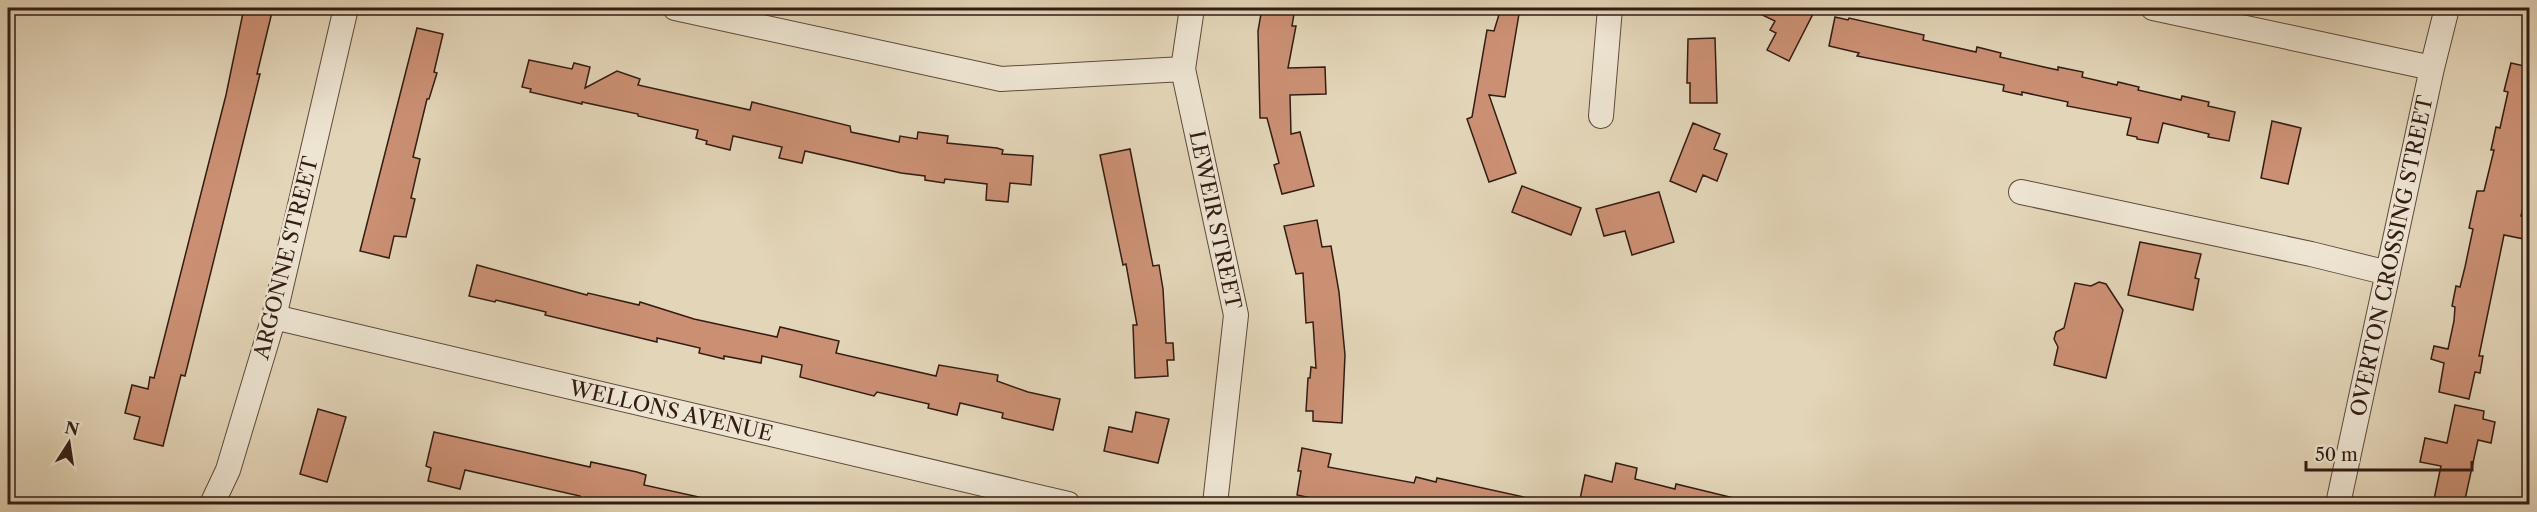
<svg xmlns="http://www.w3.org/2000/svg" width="2537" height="512" font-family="'Libre Caslon Text',serif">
	<rect width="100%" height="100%" fill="#e3d5b8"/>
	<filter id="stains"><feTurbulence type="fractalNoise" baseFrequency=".00333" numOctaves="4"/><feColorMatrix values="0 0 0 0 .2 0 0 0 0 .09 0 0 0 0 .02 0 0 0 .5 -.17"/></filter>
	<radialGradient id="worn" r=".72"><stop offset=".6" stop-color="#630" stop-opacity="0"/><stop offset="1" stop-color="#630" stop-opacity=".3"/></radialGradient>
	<!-- building -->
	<path fill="#cb9074" stroke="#331c13" stroke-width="1.5" d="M244,8H273L257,74H260L185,376L181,375L163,446L134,439L140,417L125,413L132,385L148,389L150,377L154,378L226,95Z
		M1262,8H1295L1292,26H1296L1288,68L1325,67L1326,94L1290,95L1291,134L1300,132L1314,186L1282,194L1274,165L1279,163L1267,118H1260L1258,31Z
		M1501,8H1520L1505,97L1489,95L1516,173L1489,182L1467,119L1472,117L1487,30L1494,31Z
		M1748,8H1816L1789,61L1767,50L1776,33L1770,30L1775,21Z
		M1835,17L1848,20L1849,18L1924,35L1923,40L1976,52L1977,47L2001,53L2000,57L2044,67L2058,70V67L2083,72L2082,77L2117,85L2118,82L2139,87L2138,90L2181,100L2182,96L2209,102L2208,106L2235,112L2229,141L2208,137L2209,134L2163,123L2158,143L2137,139V137L2127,135L2131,118L2067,106L2068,102L2022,92V95L2003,91L2004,85L1857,56L1859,53L1829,46Z
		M417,28L443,34L434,72L437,73L429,99H427L413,157L420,159L411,198L415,199L406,237L394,236L389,258L360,251Z
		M1715,38L1717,103H1690V83H1687L1688,39Z
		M529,60L572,69L574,63L590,67L585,88L617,71L640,79L638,85L750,110L752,102L850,126L851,132L899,142L900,136L917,139L918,132L948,136L947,143L997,148L1003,150L1002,154L1033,156L1031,185L1010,183L1008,202L986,200L987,184L945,179L944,183L925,180V176L901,173L805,151L802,163L779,158L782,147L733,136L730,150L706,144L707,141L696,138L698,130L638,116V114L582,102V104L530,92L531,89L522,87Z
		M2511,63L2529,67V183L2521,216L2529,218L2524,239L2504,235L2479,356H2483L2480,373L2475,372L2469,399L2439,392L2444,363L2431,359L2434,346L2448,349L2454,321L2455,307L2452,306L2456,286L2460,287L2465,267L2473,229L2469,228L2477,191H2484L2494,150H2491L2496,127L2500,128L2508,92L2504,91Z
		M2272,121L2301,128L2288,184L2261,178Z
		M1693,123L1720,134L1714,149L1727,154L1717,181L1703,175L1696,192L1670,181Z
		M1130,149L1153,266L1159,265L1163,289L1166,343H1173L1174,360H1167L1168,376L1135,378L1133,325H1137L1126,264L1123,265L1100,155Z
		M1522,186L1581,208L1571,235L1512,212Z
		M1659,192L1674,242L1632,255L1625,231L1604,236L1596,209Z
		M1317,220L1322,247L1331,246L1339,292L1345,355L1342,423L1313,421V411H1306L1308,378H1310L1311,367L1316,368L1313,322L1306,323L1303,273L1296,274L1284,226Z
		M2140,242L2201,254L2195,278L2199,279L2193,310L2128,295Z
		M477,265L587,295L588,293L639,305L640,302L694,319L777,337L780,327L839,341L836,353L936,376L939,365L998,375L997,381L1028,392L1060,399L1053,430L1002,418L1003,413L960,403L957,415L928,408L929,404L877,392L874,396L800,377L802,365L762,356L761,363L724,356V359L699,353L700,348L657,338V342L545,315L546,312L496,300L495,302L469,296Z
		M2099,282L2106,284L2123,310L2106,378L2054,365L2058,347L2054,339L2056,332L2064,328L2075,283L2091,286Z
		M2455,405L2484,411L2483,419L2495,422L2491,443L2478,440L2464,504H2433L2441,466L2420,462L2425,438L2447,443Z
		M318,409L346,417L327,482L300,474Z
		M1136,412L1169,419L1158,463L1104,451L1109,427L1132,432Z
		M434,432L590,467L591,462L637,472L646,475L644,485L699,497L698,504H578L580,496L465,470L460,489L428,481L431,468L426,466Z
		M1302,448L1331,454L1328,467L1414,483L1416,477L1436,482L1437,478L1524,497L1523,504H1339L1297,495L1301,471H1298Z
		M1616,463L1637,468L1635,479L1675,489L1676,484L1734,498L1733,504H1579L1585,475L1612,482Z"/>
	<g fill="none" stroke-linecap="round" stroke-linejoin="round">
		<defs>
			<path id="minor" d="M675,8L1001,79L1183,69
				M1192,8L1183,69L1236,315L1215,504
				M2153,8L2432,68
				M1601,116L1610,8
				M2021,192L2311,254L2388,273
				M274,317L1068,504
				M212,504L228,470L274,317L346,8
				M2338,504L2432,68L2447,8"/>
		</defs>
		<!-- minor casing -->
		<use href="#minor" stroke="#5f4a3c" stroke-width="26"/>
		<!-- minor -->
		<use href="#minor" stroke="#ede4d1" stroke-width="24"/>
	</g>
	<g text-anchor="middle" stroke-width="5" stroke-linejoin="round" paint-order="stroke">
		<!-- street labels -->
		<g font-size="21" fill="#331c13" stroke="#ede4d1">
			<text transform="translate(1215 220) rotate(78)" y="7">LEWEIR STREET</text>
			<text transform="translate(2392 256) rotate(-78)" y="7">OVERTON CROSSING STREET</text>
			<text transform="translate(286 258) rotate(-76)" y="7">ARGONNE STREET</text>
			<text transform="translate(671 411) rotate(13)" y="7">WELLONS AVENUE</text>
		</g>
	</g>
	<!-- margin -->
	<rect width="2537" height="512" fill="none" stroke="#e3d5b8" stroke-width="30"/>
	<rect x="9" y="9" width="2519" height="494" fill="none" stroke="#331c13" stroke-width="3"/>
	<rect x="15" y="15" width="2507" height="482" fill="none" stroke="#331c13" stroke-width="1.5"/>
	<!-- north arrow -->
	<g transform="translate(69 443) rotate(12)" stroke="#ede4d1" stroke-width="4.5" paint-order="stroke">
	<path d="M0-4.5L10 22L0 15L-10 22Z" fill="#331c13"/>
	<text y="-9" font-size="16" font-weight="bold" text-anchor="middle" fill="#331c13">N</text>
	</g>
	<!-- scale -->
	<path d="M2306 461v9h166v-9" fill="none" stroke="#331c13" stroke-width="3"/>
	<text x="2315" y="461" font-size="18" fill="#331c13" stroke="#ede4d1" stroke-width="4.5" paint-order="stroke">50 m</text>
	<rect width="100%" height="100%" filter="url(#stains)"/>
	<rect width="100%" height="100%" fill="url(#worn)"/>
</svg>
